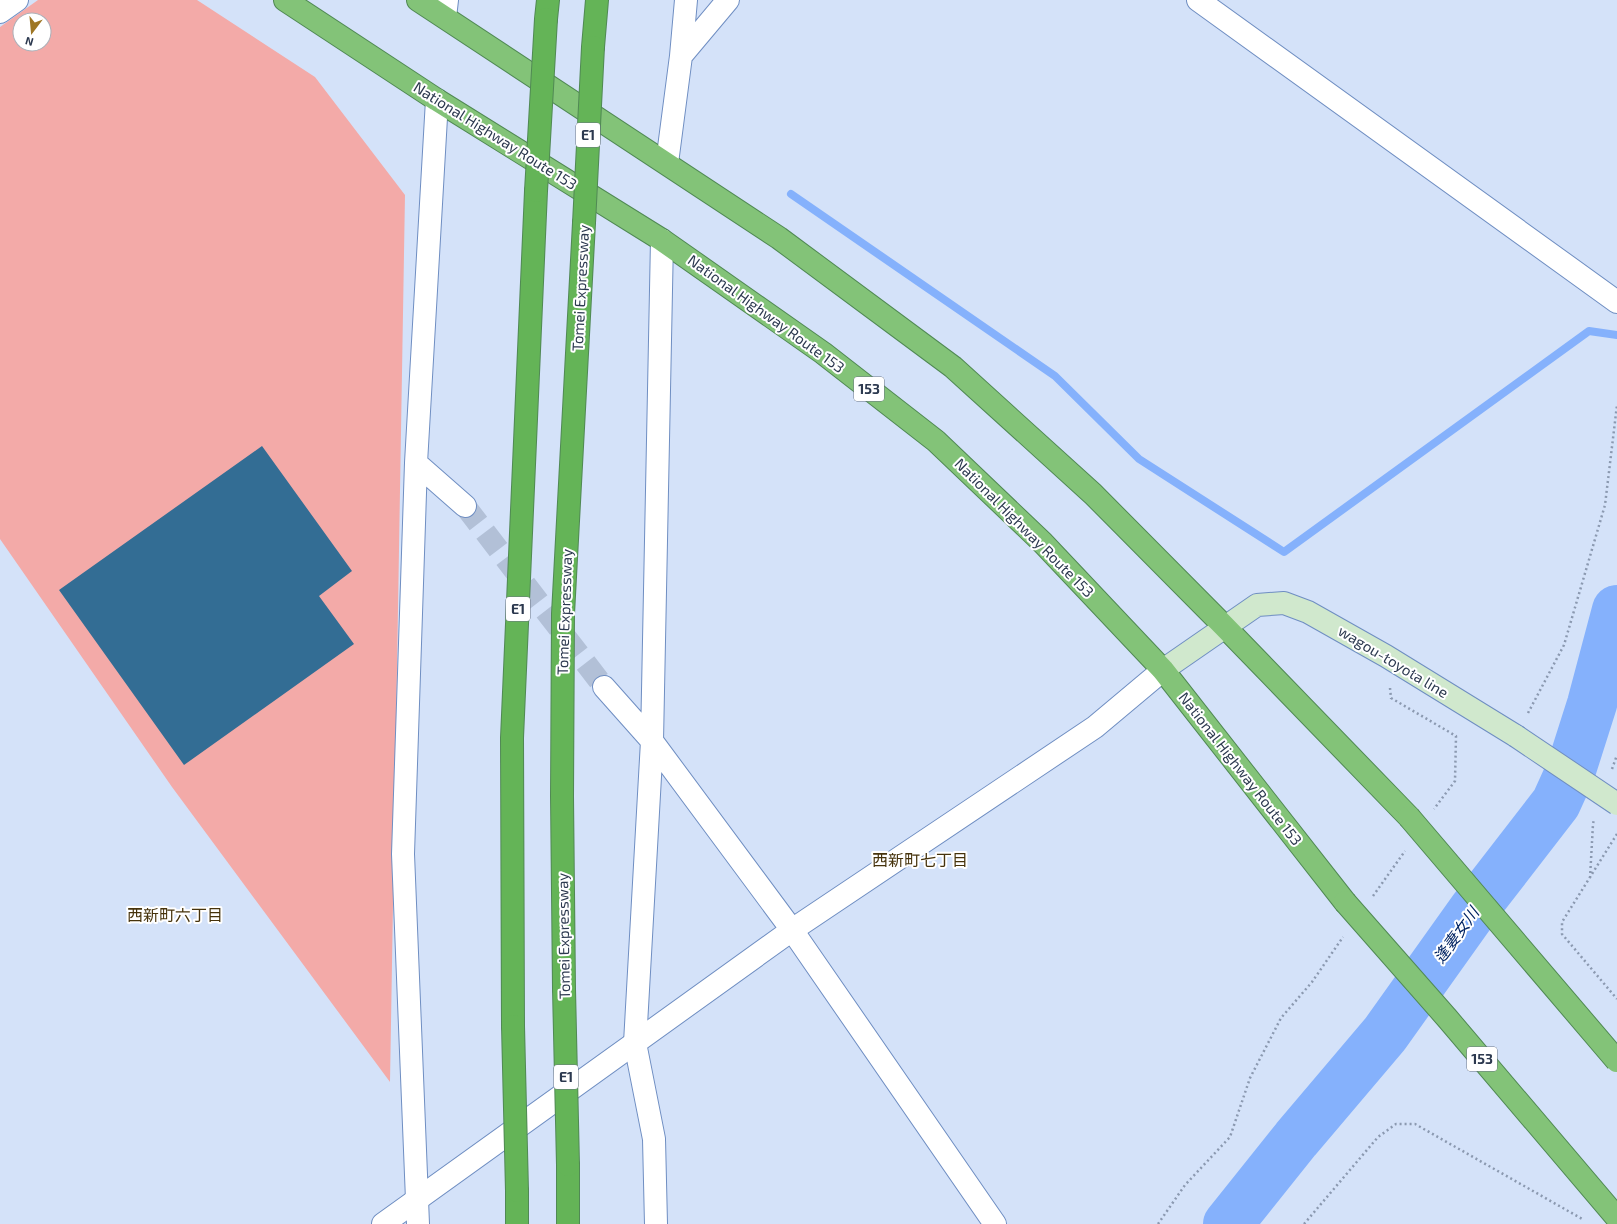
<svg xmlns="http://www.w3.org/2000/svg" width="1617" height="1224" font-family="'Exo 2','Noto Sans JP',sans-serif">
	<rect width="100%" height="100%" fill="#d4e2f9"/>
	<!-- green -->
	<path fill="#f3aaa8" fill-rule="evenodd" d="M38,0H197L315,77L405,195L390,1082L172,787L0,539V27ZM20,20H44V44H20Z"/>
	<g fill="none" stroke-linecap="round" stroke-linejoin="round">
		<!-- stream -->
		<path stroke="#85b1fc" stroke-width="8" d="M791,194L1055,376L1139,459L1284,552L1589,331L1617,335"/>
		<!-- river -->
		<path stroke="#85b1fc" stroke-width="50" d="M1228,1224L1296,1139L1385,1034L1474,909L1556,803L1571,770L1592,704L1617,610"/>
	</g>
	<!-- building -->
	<path fill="#336d94" d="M262,446L352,571L319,596L354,644L184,765L59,590Z"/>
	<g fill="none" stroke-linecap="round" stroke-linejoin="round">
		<!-- minor-tunnel -->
		<path stroke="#b2c0d7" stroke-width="22" stroke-dasharray="22 11" stroke-linecap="butt" d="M465,506L604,687"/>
		<defs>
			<path id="minor" d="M1198,0L1617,302
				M0,12L17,0
				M445,17L447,0
				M681,56L728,0
				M667,163L681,56L686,0
				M416,463L465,506
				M604,687L652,741L792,930L995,1224
				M418,1224L403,854L416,463L437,100
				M656,1224L654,1139L635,1043L652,741L662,240"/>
			<path id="tertiary" d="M383,1224L792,930L1095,727L1163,670"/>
			<path id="secondary" d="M1163,670L1257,605L1284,603L1308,612L1386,656L1516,736"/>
			<path id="trunk" d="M285,0L437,100L662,240L823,353L936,441L1043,543L1163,670L1345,902
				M418,0L779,238L953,367L1093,494L1224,626L1409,817"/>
			<path id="motorway" d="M546,19L548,0
				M593,47L597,0
				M564,989L562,796L563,614L584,223
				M513,1026L512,738L536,191
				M568,1165V1224
				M517,1191V1224"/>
		</defs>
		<!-- minor casing -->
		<use href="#minor" stroke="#6f8ec2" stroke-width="24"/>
		<!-- tertiary casing -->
		<use href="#tertiary" stroke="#6f8ec2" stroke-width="24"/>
		<!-- secondary casing -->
		<use href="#secondary" stroke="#6f8ec2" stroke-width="24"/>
		<!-- trunk casing -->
		<use href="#trunk" stroke="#508954" stroke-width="24"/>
		<!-- motorway casing -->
		<use href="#motorway" stroke="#508954" stroke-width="24"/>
		<!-- path -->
		<path stroke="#8b99b0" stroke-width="2.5" stroke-dasharray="2 3" stroke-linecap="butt" d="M1390,688L1391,698L1456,736L1455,781L1434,809
			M1528,713L1564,645L1605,505L1617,405
			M1612,769L1617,755
			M1617,834L1562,922V934L1617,999
			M1590,878L1593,824L1594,819
			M1373,896L1405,851
			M1158,1224L1185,1185L1230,1137L1250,1078L1281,1018L1312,982L1343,937
			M1304,1224L1378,1137L1396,1124H1415L1584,1220"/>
		<!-- minor -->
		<use href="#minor" stroke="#fff" stroke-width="22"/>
		<!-- tertiary -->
		<use href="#tertiary" stroke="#fff" stroke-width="22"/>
		<!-- secondary -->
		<use href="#secondary" stroke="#d0e8cd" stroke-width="22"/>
		<!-- trunk -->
		<use href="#trunk" stroke="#83c378" stroke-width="22"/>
		<!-- motorway -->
		<use href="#motorway" stroke="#64b457" stroke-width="22"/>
		<defs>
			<path id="secondary-bridge" d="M1516,736L1617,804"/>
			<path id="trunk-bridge" d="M1409,817L1617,1061
				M1345,902L1447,1018L1617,1218"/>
			<path id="motorway-bridge" d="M536,191L546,19
				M584,223L593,47
				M564,989L568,1165
				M513,1026L517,1191"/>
		</defs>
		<!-- secondary-bridge casing -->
		<use href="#secondary-bridge" stroke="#6f8ec2" stroke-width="24" stroke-linecap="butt"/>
		<!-- trunk-bridge casing -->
		<use href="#trunk-bridge" stroke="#508954" stroke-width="24" stroke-linecap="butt"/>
		<!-- motorway-bridge casing -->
		<use href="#motorway-bridge" stroke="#508954" stroke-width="24" stroke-linecap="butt"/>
		<!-- secondary-bridge -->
		<use href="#secondary-bridge" stroke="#d0e8cd" stroke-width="22"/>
		<!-- trunk-bridge -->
		<use href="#trunk-bridge" stroke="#83c378" stroke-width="22"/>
		<!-- motorway-bridge -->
		<use href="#motorway-bridge" stroke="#64b457" stroke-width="22"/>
	</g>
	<g text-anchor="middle" stroke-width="4" stroke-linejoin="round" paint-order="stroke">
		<!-- shield labels -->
		<g fill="#fff" stroke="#6b7484" stroke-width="1">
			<rect x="576" y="123" width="24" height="24" rx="3"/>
			<rect x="854" y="377" width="30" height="24" rx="3"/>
			<rect x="506" y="597" width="24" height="24" rx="3"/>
			<rect x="1467" y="1047" width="30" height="24" rx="3"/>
			<rect x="554" y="1065" width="24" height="24" rx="3"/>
		</g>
		<g font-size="14" font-weight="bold" fill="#2c394f">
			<text x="588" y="140">E1</text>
			<text x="869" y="394">153</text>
			<text x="518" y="614">E1</text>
			<text x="1482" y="1064">153</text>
			<text x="566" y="1082">E1</text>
		</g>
		<!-- street labels -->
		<g font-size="15" fill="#2c394f" stroke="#fff">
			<text transform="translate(495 136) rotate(32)" y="5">National Highway Route 153</text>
			<text transform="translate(581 288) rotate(-87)" y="5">Tomei Expressway</text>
			<text transform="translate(766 314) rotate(36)" y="5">National Highway Route 153</text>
			<text transform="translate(1024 528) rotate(45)" y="5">National Highway Route 153</text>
			<text transform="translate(565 612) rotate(-88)" y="5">Tomei Expressway</text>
			<text transform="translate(1393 662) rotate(31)" y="5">wagou-toyota line</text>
			<text transform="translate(1240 769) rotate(52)" y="5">National Highway Route 153</text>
			<text transform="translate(564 936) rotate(-91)" y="5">Tomei Expressway</text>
		</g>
		<!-- neighbourhood labels -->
		<g font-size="16" fill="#46330c" stroke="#fff">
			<text x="920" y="866">西新町七丁目</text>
			<text x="175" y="921">西新町六丁目</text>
		</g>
		<!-- water labels -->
		<g font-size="16" font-style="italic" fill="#012362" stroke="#fff">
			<text transform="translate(1456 935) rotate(-54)" y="6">逢妻女川</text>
		</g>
	</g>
	<!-- north arrow -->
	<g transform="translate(32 32) rotate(196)"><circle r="19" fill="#ffffff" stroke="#abb0b9"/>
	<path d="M0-3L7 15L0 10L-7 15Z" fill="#9e7624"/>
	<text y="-6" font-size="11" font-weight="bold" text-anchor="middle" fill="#2c394f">N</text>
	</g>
</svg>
